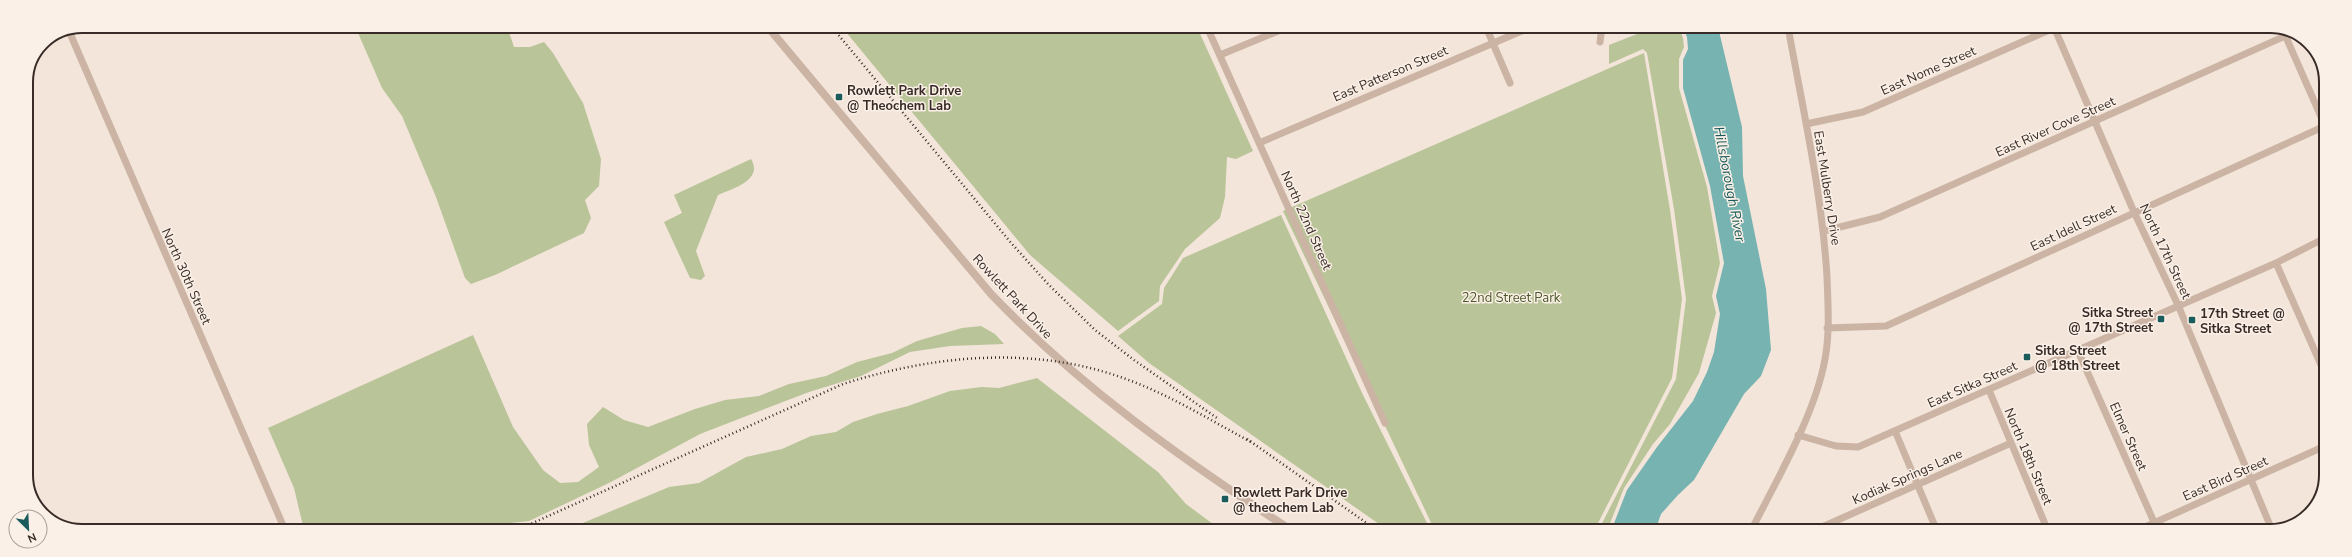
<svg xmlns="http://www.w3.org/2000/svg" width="2352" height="557" font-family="'Nunito Sans',sans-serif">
	<rect width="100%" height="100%" fill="#f3e5da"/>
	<!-- green -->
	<path fill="#b9c499" d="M355,26H507L514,47H530L544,42L553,53L583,103L601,159L599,186L585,200L591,218L584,233L495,275L471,284L465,278L436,197L402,116L382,88Z
		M841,26L1197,27L1253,151L1236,159L1227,157L1225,197L1220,218L1185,249L1160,286L1159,301L1118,331L1030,255Z
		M1655,27H1679L1683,38L1684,47L1679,59V88L1707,187L1720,263L1712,296L1716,313L1699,373L1670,424L1653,444L1624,488L1607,531H1598L1676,379L1686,299L1674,209L1647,53L1643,49L1609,64V45Z
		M1644,53L1670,210L1682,299L1672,378L1594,531H1435L1283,211Z
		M751,159C764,180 732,189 718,195L696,251L705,276L701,280L690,278L664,222L682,213L674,195Z
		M1281,215L1362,393L1431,531H1389L1149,363L1118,336L1162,304L1164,288L1183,258Z
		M981,326L995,334L1004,344L950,346L910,352L861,376L809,392L700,434L611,482L529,521L483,526L474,530H304L294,488L268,428L473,335L513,427L543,470L560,483L578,482L599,467L589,445L587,424L603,407L624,420L648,427L695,409L725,400L759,396L789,384L826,376L857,362L892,353L917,341L962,328Z
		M1037,378L1158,472L1186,504L1221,530H566L669,487L699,483L746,457L782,449L811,436L836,432L853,422L877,414L908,406L950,391L982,387L999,388Z"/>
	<!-- water -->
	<path fill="#77b3b1" d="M1683,27H1718L1742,127L1743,176L1766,289L1771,350L1761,376L1744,394L1694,480L1678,495L1661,514L1655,531H1611L1627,490L1657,447L1693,401L1707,372L1714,352L1720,314L1716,296L1724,263L1710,186L1683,88V60L1688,49L1687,37Z"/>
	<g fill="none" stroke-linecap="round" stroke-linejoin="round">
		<!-- minor -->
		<path stroke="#ccb4a5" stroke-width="7" d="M1207,27L1385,423
			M1486,27L1510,83
			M2054,27L2134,212L2178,305L2272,530
			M2282,28L2326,128
			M69,31L285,530
			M1600,42L1602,27
			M1220,55L1288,27
			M1806,124L1863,112L2056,27
			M1259,143L1531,27
			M1824,231L1880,217L2292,33
			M2276,263L2325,374
			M1827,328L1886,326L2325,126
			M2078,351L2158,531
			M1989,390L2048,531
			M1895,431L1937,531
			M1798,435L1836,446L1858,447L2276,263L2325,238
			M1751,531C1777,479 1815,415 1825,359C1830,333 1828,304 1827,277C1822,193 1803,110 1788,27
			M1813,531L2011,443
			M2136,531L2325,446"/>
		<!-- tertiary -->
		<path stroke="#ccb4a5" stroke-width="8" d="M767,26L991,294C1080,387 1183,460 1291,530"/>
		<!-- rail -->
		<path stroke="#382b27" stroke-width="2.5" stroke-dasharray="1 3" stroke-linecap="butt" d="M831,26L1012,244L1048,284L1095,330L1134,360L1217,418
			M1247,439L1378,531
			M517,530L843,384C934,355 1034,345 1126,379C1170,395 1210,420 1251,442"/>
	</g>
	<!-- markers -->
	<g fill="#195c5b" stroke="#fbf0e7" stroke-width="1.5">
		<rect x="835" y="93" width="8" height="8" rx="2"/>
		<rect x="2157" y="315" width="8" height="8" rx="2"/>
		<rect x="2188" y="316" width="8" height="8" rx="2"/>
		<rect x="2023" y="353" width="8" height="8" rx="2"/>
		<rect x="1221" y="495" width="8" height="8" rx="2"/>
	</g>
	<g text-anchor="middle" stroke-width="3" stroke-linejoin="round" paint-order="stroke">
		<!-- street labels -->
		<g font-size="13" fill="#382b27" stroke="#fbf0e7">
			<text transform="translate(1928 70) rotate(-24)" y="5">East Nome Street</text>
			<text transform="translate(1390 73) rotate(-23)" y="5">East Patterson Street</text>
			<text transform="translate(2055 126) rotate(-24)" y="5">East River Cove Street</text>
			<text transform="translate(1828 188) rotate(81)" y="5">East Mulberry Drive</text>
			<text transform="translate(1307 220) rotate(66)" y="5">North 22nd Street</text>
			<text transform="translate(2073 227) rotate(-25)" y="5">East Idell Street</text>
			<text transform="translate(2166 251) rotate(65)" y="5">North 17th Street</text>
			<text transform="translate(187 276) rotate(66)" y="5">North 30th Street</text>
			<text transform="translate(1013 296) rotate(47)" y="5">Rowlett Park Drive</text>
			<text transform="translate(1972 384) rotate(-24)" y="5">East Sitka Street</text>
			<text transform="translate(2129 436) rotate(66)" y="5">Elmer Street</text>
			<text transform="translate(2029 456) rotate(67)" y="5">North 18th Street</text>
			<text transform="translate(1907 476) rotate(-24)" y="5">Kodiak Springs Lane</text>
			<text transform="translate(2225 478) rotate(-24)" y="5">East Bird Street</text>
		</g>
		<!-- poi labels -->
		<g font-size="13" font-weight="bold" fill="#382b27" stroke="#fbf0e7" text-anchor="start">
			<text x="847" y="95">Rowlett Park Drive<tspan x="847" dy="15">@ Theochem Lab</tspan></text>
			<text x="2153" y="317" text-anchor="end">Sitka Street<tspan x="2153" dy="15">@ 17th Street</tspan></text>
			<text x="2200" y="318">17th Street @<tspan x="2200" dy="15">Sitka Street</tspan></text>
			<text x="2035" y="355">Sitka Street<tspan x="2035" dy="15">@ 18th Street</tspan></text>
			<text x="1233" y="497">Rowlett Park Drive<tspan x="1233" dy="15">@ theochem Lab</tspan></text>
		</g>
		<!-- park labels -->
		<g font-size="13" fill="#4a5829" stroke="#fbf0e7">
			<text x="1511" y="302">22nd Street Park</text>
		</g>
		<!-- water labels -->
		<g font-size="14" font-style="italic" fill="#195c5b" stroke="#fbf0e7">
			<text transform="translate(1730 184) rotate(79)" y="5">Hillsborough River</text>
		</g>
	</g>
	<!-- crop -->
	<path d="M0 0H2352V557H0ZM82 33H2270A49 49 0 0 1 2319 82V475A49 49 0 0 1 2270 524H82A49 49 0 0 1 33 475V82A49 49 0 0 1 82 33Z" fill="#fbf0e7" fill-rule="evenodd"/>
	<path fill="none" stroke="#382b27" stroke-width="2" d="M82 33H2270A49 49 0 0 1 2319 82V475A49 49 0 0 1 2270 524H82A49 49 0 0 1 33 475V82A49 49 0 0 1 82 33Z"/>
	<!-- north arrow -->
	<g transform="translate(28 529) rotate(156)"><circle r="19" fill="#fbf0e7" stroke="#ada19a"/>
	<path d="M0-3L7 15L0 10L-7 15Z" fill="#195c5b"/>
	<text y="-6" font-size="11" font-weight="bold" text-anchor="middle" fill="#382b27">N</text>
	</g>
</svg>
